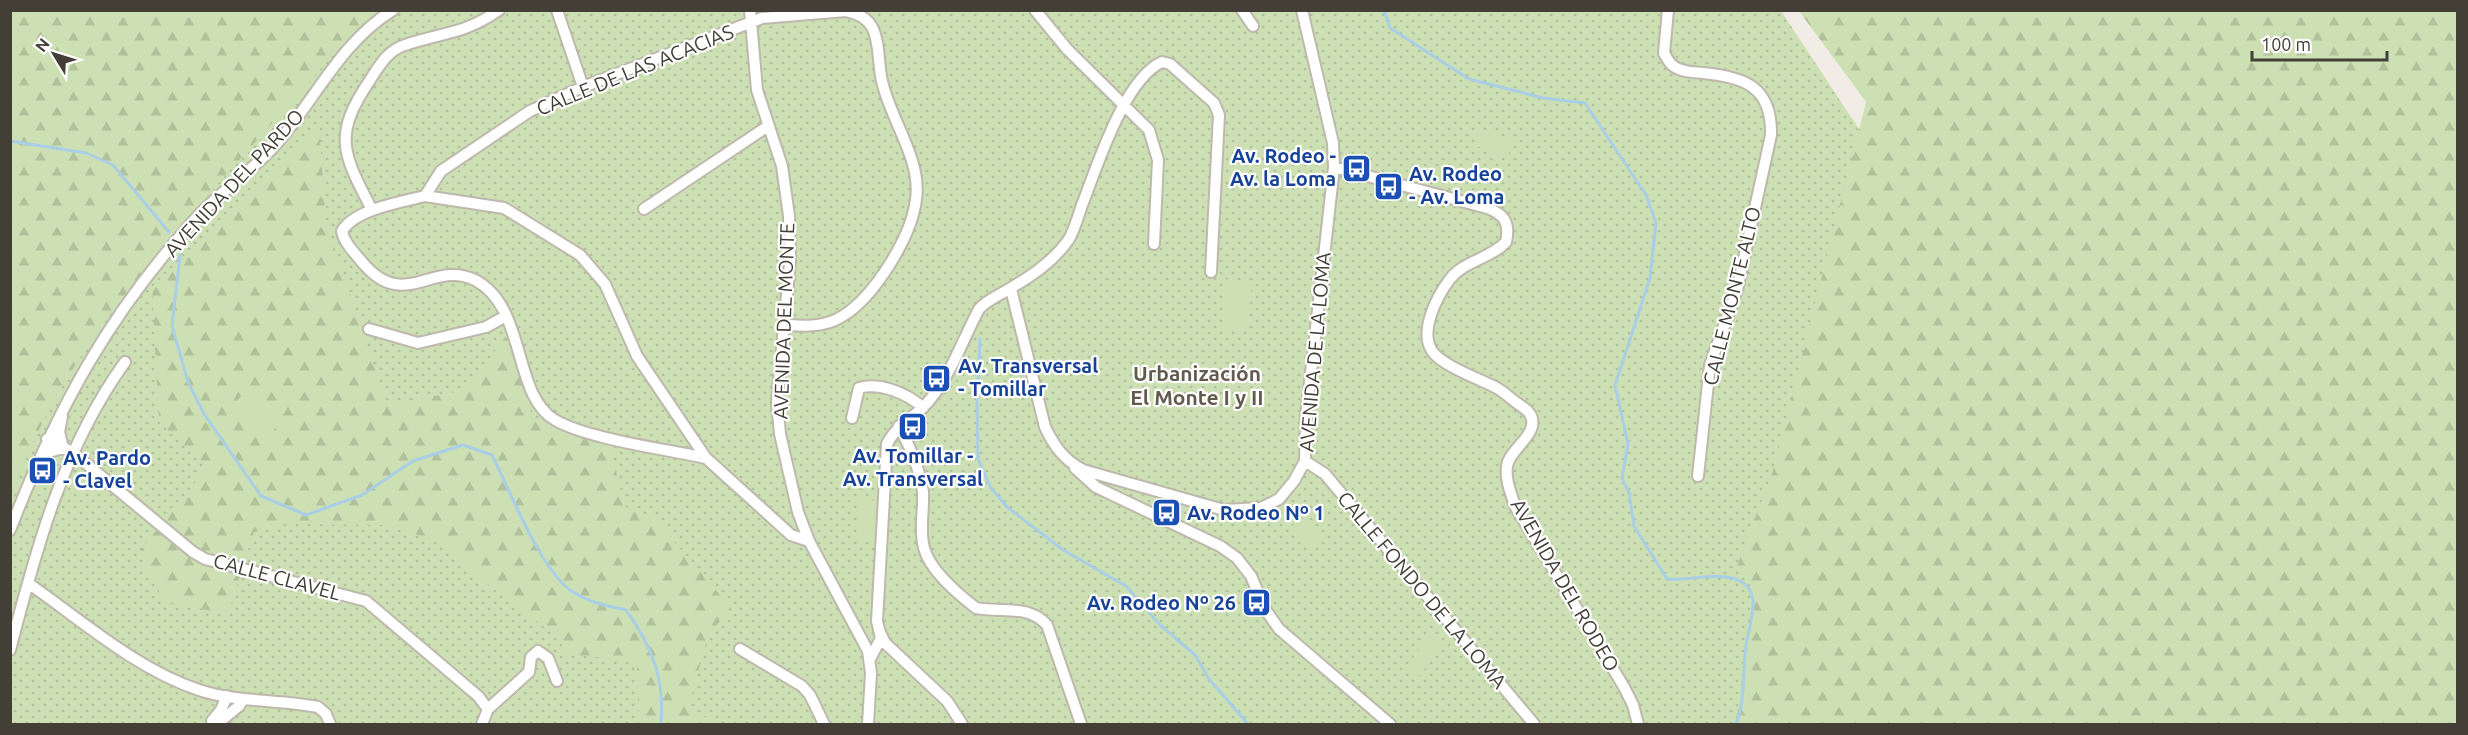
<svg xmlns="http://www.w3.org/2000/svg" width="2468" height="735" font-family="Ubuntu,sans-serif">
	<defs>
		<pattern id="grass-dots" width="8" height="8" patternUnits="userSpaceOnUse" patternTransform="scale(1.5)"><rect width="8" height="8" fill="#cde0b4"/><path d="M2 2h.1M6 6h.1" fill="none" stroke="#b1c19b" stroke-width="1.8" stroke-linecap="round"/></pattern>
		<pattern id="forest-firs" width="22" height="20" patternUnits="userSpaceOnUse" patternTransform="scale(1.5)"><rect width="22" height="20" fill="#cde0b4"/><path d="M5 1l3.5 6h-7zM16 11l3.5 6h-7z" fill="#b1c19b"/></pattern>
	</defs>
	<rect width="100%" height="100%" fill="#f1ede6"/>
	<!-- grass -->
	<path fill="url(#grass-dots)" d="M10,11H1781L1859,129L1898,198L2011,724H11Z"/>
	<!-- forest -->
	<path fill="url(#forest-firs)" d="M11,11H389L358,26C311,80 264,133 216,186C132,281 52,376 11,498Z
		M1799,11H2457V724H1736L1754,591L1737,566L1772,474L1866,102Z
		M319,126L326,222L387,405L466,390L506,336L533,418L610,445L624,506L653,517L732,609L708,634L689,707L717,724H639L637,661L566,654L559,638L471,572L440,541L382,525L284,524L254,532L228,614L165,602L138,553L208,467L159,422L152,287Z"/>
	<!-- garden -->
	<path fill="#cde0b4" d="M1480,128L1514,141L1507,158L1474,145Z
		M1227,279L1252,281L1248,331L1223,329Z
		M246,390L282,420L266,440L230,409Z
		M859,499L878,501L875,542L856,541Z
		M1304,514L1326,539L1312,551L1291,527Z
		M1432,634L1445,644L1419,676L1406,666Z"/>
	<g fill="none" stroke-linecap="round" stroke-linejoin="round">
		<!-- stream -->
		<path stroke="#a9cfe7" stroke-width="3" d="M1384,10L1390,28L1469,79L1543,98L1585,103L1646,195L1656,223L1650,278L1615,385L1628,444L1622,478L1629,493L1634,526L1667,579C1689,581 1721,571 1740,581C1748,585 1752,592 1753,600C1754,614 1748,632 1746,646C1742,673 1746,699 1736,724
			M10,141L86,153L113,165L169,232
			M180,255L172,326L188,382L204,414L261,496L306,515L362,495L413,461L463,445L492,455C511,493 534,554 563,584C579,600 606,606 626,610C652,646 665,680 661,724
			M980,339L977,407L978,459L991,488L1007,507L1063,550L1126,586L1159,624L1195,655L1209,679L1248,724"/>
		<defs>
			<path id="minor" d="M557,10L583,87
				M750,10L757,90L782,166L789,216L790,262L777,402L780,434L798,512L809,541L868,651L871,673L868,724
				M1035,10L1067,49L1149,130L1158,160L1154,244
				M1242,10L1253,26
				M1668,10L1664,53C1666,57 1669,62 1672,65C1680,72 1693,72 1703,73C1745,77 1772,87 1771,135L1737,290L1710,365L1698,476
				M1334,167L1487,208C1505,214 1510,224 1506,242C1490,259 1465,260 1450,279C1437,296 1419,331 1432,351C1441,365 1479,379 1495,387C1503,391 1510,398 1517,403C1523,407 1531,412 1532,419C1536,436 1509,450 1507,466C1505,480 1511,493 1515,506L1624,687L1633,705L1638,724
				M425,196L504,208L580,255L605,284L637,356L706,458L791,535L809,541
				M644,209L768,126
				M372,210C343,154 332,136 370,80C379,66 388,50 405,45C443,32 463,35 499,10
				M1011,289L1045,427C1054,446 1064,460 1083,470L1224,510L1261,508L1279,499L1294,481L1305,461L1306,417L1334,167L1333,143L1302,10
				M369,329L418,343L486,327L506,316
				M852,418L859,388C880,382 909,394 923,408
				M899,426C909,445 920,470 923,492C924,511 919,530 924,548C930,571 958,594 976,608C1002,613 1028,604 1047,625L1081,724
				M47,439L72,452L193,552L205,559L366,601L478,696L488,709L482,724
				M706,458C665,449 588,439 555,420C512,395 527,307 475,280C433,259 404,313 362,262C354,252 344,243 342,231C355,209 402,202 425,196L441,171L530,111L583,87L762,18L846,11C857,13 866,17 872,27C880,42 878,65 882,81C890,119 922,160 916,199C912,236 874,298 841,317C825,327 801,327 783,324
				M40,460L49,452L63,448L59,432L62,416
				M1305,461L1325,474L1534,724
				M1075,468L1096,487L1220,546L1237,558L1251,576L1265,609L1279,629L1390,724
				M10,530C57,409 109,313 198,216C222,190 254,170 278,142C316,98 341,42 393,10
				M28,583C81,620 136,669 199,690C238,703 279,699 318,707L326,714L330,724
				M880,632L885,643L947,701L962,724
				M740,649L802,686L810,695L824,724
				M10,650C36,549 63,448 125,362
				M870,659L881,638L877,621L887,444C897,423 919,416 932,397C952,372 964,337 979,309C987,300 998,296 1009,289C1032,276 1054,261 1069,239C1075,229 1078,216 1082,205C1097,167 1124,79 1162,62L1170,64L1214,103L1219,115L1211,272
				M488,709L529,672L531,657L538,651L548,658L557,681
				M212,721L221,710L227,696
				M217,724L239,706L243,699"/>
		</defs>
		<!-- minor casing -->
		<use href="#minor" stroke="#beb8ad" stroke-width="14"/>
		<!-- minor -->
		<use href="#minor" stroke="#fff" stroke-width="10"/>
	</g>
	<!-- icons -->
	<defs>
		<symbol id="bus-square" viewBox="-11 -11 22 22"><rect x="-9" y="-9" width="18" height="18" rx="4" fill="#1a4fb4" stroke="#fff"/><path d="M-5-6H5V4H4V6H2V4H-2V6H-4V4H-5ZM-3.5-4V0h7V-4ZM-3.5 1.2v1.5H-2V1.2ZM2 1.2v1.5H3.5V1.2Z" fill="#fff"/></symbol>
	</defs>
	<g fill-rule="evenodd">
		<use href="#bus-square" x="1340" y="152" width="33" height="33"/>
		<use href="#bus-square" x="1372" y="170" width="33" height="33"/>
		<use href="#bus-square" x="920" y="362" width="33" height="33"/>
		<use href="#bus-square" x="896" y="410" width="33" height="33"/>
		<use href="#bus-square" x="26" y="454" width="33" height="33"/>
		<use href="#bus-square" x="1150" y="496" width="33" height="33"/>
		<use href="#bus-square" x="1240" y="586" width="33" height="33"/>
	</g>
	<g text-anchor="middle" stroke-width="4.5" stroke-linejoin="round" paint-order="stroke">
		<!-- street labels -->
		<g font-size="20" fill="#433e36" stroke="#fff">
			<text transform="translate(635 70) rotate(-22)" y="7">CALLE DE LAS ACACIAS</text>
			<text transform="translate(234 183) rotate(-47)" y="7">AVENIDA DEL PARDO</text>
			<text transform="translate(1732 296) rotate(-76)" y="7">CALLE MONTE ALTO</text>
			<text transform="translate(784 321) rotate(-88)" y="7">AVENIDA DEL MONTE</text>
			<text transform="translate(1315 352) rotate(-85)" y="7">AVENIDA DE LA LOMA</text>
			<text transform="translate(277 577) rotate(15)" y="7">CALLE CLAVEL</text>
			<text transform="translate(1565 585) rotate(60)" y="7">AVENIDA DEL RODEO</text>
			<text transform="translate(1422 590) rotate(50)" y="7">CALLE FONDO DE LA LOMA</text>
		</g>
		<!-- transit labels -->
		<g font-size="20" font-weight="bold" fill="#164399" stroke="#fff" text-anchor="start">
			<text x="1336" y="163" text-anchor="end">Av. Rodeo -<tspan x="1336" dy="23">Av. la Loma</tspan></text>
			<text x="1409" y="181">Av. Rodeo<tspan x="1409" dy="23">- Av. Loma</tspan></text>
			<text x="958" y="373">Av. Transversal<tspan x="958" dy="23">- Tomillar</tspan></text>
			<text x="913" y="463" text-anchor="middle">Av. Tomillar -<tspan x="913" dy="23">Av. Transversal</tspan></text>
			<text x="63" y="465">Av. Pardo<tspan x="63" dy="23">- Clavel</tspan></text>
			<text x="1187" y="520">Av. Rodeo Nº 1</text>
			<text x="1236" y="610" text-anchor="end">Av. Rodeo Nº 26</text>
		</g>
		<!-- neighbourhood labels -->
		<g font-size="21" font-weight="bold" fill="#645b4f" stroke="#fff">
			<text x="1197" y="381">Urbanización<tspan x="1197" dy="24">El Monte I y II</tspan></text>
		</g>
	</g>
	<!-- border -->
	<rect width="2468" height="735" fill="none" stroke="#433e36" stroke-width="24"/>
	<!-- north arrow -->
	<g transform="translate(54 54) rotate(308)" stroke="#ffffff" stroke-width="4.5" paint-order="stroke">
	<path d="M0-4.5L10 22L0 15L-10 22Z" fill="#433e36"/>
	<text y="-9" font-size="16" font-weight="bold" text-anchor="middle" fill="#433e36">N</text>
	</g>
	<!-- scale -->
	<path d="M2252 51v9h135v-9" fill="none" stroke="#433e36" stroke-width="3"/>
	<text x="2261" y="51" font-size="18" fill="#433e36" stroke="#ffffff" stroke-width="4.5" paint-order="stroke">100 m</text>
</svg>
